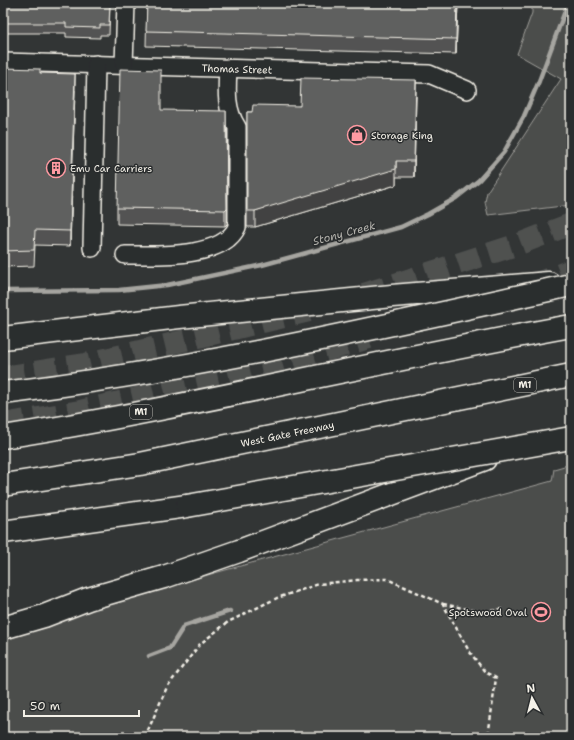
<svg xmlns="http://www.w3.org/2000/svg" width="574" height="740" font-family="'Shantell Sans',sans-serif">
	<rect width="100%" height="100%" fill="#323535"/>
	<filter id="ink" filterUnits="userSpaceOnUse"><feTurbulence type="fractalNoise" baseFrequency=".025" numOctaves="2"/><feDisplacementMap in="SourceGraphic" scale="8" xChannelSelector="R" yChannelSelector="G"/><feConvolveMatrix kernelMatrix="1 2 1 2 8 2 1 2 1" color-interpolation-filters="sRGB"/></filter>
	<g filter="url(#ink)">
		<!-- green -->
		<path fill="#4b4d4c" stroke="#a09f9a" d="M532,3H571V205L488,215L485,202L487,192L561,79L517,54L532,13Z
			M571,464V737H3V636L211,574L552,481L554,469Z"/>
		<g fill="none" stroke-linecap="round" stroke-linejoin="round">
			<!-- stream -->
			<path stroke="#a6a5a0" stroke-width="4.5" d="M3,291L119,290L167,285L262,265L401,227L428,214L456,198L479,180L504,152L524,116L539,81L568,3
				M149,656L170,648L184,626L230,611"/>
			<!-- highway-tunnel -->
			<path stroke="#4f5150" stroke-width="22" stroke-dasharray="22 11" stroke-linecap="butt" d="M529,286L571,270
				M364,294L519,244L571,224
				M3,377L85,364L309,311
				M3,424L80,411L268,368L369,338"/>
			<defs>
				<g id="minor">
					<path id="s1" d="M3,62L429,74L467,90"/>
					<path d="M124,65L126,3"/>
					<path d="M92,248L96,64"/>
					<path d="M125,255C155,255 223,259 237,227V127C225,109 227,89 228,68"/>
				</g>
				<g id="highway">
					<path d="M3,338L179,317L392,296L549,283"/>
					<path d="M3,437C193,407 381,360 571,326"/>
					<path id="s2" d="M3,485L140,464L571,375"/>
					<path d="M3,532L187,506"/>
					<path d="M3,628L44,616L88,599L164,577L239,551L485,459"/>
				</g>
			</defs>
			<!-- minor casing -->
			<use href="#minor" stroke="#f4f1e8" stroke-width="20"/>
			<!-- highway casing -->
			<use href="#highway" stroke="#f4f1e8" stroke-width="25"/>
			<!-- path -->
			<path stroke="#f4f1e8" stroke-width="2.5" stroke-dasharray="4 3" stroke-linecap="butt" d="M443,604L482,612L503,609
				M145,737L167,687L200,644L228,622L277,598L319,584L357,580L387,579L443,604L469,651L485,672L496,678L488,737"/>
			<!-- minor -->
			<use href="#minor" stroke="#2a2d2e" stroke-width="17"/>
			<!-- highway -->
			<use href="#highway" stroke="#2a2d2e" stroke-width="22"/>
			<defs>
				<path id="highway-bridge" d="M3,393C195,370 383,326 571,285
					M187,506L571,438"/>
			</defs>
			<!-- highway-bridge casing -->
			<use href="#highway-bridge" stroke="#f4f1e8" stroke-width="25" stroke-linecap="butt"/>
			<!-- highway-bridge -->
			<use href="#highway-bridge" stroke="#2a2d2e" stroke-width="22"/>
		</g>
		<!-- wall -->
		<path fill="#525352" stroke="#f4f1e8" d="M3,3H110L109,35H100V38L66,37V33H3Z
			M147,3H458L456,54L146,46Z
			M3,68L40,73L75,90L70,246L35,245L34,266L3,267Z
			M416,96L414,177H396V185L255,227H247V112H252L300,106Z
			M226,111L227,224L225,226L117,224V208Z"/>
		<!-- shaded-wall -->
		<path fill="#424342" stroke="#f4f1e8" d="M457,3H458L456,54V39Z
			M75,74V90L70,246V231Z
			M416,80V96L414,177V161Z
			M396,161V185L255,227V211Z
			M227,208V224L225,226V210Z"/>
		<!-- building -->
		<path fill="#5f605f" stroke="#f4f1e8" d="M3,3H110L109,25H100V28L66,27V23H3Z
			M147,3H457L456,39L146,31Z
			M3,68L40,69V73L75,74L70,231L35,230L34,250L3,251Z
			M120,69L161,70V110L226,111L227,208L225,210L117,208Z
			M301,78L416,80L414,161H396V169L255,211H247V112H252L253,105L300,106Z"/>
	</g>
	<!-- icons -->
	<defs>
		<symbol id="shop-ring" viewBox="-11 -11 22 22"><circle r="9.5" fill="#2a2d2e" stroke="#ff9aa2" stroke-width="1.5"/><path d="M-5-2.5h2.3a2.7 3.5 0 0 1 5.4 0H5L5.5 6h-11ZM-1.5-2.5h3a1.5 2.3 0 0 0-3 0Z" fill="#ff9aa2"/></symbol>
		<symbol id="building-ring" viewBox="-11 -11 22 22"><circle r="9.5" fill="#2a2d2e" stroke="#ff9aa2" stroke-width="1.5"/><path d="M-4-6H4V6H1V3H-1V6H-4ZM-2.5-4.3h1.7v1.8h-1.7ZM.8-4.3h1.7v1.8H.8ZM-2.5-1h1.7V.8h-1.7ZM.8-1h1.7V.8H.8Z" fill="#ff9aa2"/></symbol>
		<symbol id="stadium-ring" viewBox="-11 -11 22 22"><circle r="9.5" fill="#2a2d2e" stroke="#ff9aa2" stroke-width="1.5"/><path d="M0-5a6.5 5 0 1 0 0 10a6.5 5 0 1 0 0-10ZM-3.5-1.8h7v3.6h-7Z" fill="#ff9aa2"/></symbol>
	</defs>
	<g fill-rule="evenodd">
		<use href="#shop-ring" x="346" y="124" width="22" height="22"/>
		<use href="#building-ring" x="45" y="157" width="22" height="22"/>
		<use href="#stadium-ring" x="530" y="601" width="22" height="22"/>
	</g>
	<g text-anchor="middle" stroke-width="3" stroke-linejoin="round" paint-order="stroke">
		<!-- shield labels -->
		<g fill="#2a2d2e" stroke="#b7b6b0" stroke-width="1">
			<rect x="514" y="378" width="22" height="14" rx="3"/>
			<rect x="130" y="405" width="22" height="14" rx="3"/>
		</g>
		<g font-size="9" font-weight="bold" fill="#f4f1e8">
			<text x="525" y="388">M1</text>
			<text x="141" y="415">M1</text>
		</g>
		<!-- street labels -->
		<g font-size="10" fill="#f4f1e8" stroke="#2a2d2e">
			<text dy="4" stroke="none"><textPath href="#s1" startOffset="234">Thomas Street</textPath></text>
			<text dy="4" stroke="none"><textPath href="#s2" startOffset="289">West Gate Freeway</textPath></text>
		</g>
		<!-- poi labels -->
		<g font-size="10" fill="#f4f1e8" stroke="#2a2d2e" text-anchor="start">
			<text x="371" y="139">Storage King</text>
			<text x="70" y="172">Emu Car Carriers</text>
			<text x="527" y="616" text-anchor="end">Spotswood Oval</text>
		</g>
		<!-- water labels -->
		<g font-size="11" font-style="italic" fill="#b3b2ac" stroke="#2a2d2e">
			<text transform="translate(344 233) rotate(-15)" y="4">Stony Creek</text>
		</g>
	</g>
	<!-- margin -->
	<rect width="574" height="740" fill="none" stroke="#2a2d2e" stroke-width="16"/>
	<rect x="8" y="8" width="558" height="724" fill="none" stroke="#f4f1e8" stroke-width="1.5" filter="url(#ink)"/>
	<!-- north arrow -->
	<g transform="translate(532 698) rotate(353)" stroke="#2a2d2e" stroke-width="3" paint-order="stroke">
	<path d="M0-3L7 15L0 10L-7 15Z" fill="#f4f1e8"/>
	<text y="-6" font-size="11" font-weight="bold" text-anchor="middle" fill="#f4f1e8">N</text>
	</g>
	<!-- scale -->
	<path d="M24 710v6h115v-6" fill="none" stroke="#f4f1e8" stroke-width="2"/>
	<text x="30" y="710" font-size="12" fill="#f4f1e8" stroke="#2a2d2e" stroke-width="3" paint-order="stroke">50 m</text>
</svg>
